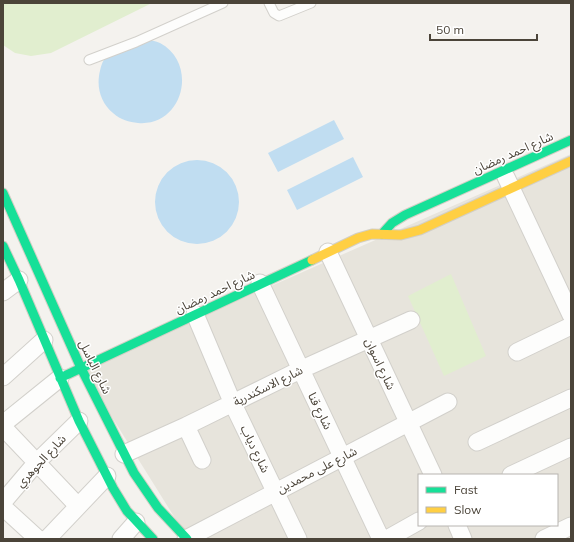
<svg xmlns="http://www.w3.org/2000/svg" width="574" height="542" font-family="Mulish,'Noto Sans Arabic',sans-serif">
	<rect width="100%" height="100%" fill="#f4f2ee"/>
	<!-- residential -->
	<path fill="#e7e4dc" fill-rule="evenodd" d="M571,154V539H188L82,369ZM419,475H557V525H419Z"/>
	<!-- green -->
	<path fill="#e1eecf" d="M3,3H152L51,53L31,56L15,53L3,45Z
		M451,274L486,356L444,376L408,296Z"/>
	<!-- water -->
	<path fill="#c0ddf1" d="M146,39C150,40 156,41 160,43C199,64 183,127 138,123C129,122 121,120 113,113C102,104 97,90 99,76C100,70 102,60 107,56C110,52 139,42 146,39Z
		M334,120L344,139L278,172L268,153Z
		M353,157L363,177L297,210L287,190Z
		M155 202a42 42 0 1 1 84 0a42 42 0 1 1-84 0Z"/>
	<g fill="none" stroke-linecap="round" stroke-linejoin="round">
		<defs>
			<path id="lane" d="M269,3L274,13L279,16L311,3
				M89,60L136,42L223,3"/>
			<path id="street" d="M506,177L571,315
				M328,252L433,475
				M260,283L381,539
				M3,292L19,280
				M195,314L233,404L298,539
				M517,352L571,326
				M3,377L44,340
				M3,424L60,378
				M186,426L202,460
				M3,427L78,506
				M477,442L571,398
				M124,454L186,426L300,370L411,320
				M511,475L571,447
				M3,502L37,462L79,421
				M3,507L38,539
				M457,525L463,539
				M47,539L107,476
				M121,539L136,522
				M186,539L448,402
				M387,539L419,521
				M544,539L571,526"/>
			<path id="fast" d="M3,193L81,368L134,473L158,508L187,539
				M382,234L392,223L405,215L571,140
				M3,246L19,280L79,421L113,488L127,511L153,539
				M60,378L312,260"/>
			<path id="slow" d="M312,260L358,238L372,234L401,235L420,230L571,161"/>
		</defs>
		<!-- lane casing -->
		<use href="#lane" stroke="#d2d0cb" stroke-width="11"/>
		<!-- street casing -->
		<use href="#street" stroke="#d2d0cb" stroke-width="19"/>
		<!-- fast casing -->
		<use href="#fast" stroke="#d3cfc5" stroke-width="11"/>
		<!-- slow casing -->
		<use href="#slow" stroke="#d3cfc5" stroke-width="11"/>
		<!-- lane -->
		<use href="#lane" stroke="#fdfdfc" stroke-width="9"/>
		<!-- street -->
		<use href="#street" stroke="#fdfdfc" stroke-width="17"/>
		<!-- fast -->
		<use href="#fast" stroke="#16e098" stroke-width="9"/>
		<!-- slow -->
		<use href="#slow" stroke="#ffcf43" stroke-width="9"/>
	</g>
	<g text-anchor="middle" stroke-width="3" stroke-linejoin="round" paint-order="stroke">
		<!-- street labels -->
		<g font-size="12" fill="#4b4439" stroke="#fff">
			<text transform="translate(513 153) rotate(-24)" y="4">شارع احمد رمضان</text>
			<text transform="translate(215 292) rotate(-25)" y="4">شارع احمد رمضان</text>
			<text transform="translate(380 364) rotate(65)" y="4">شارع اسوان</text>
			<text transform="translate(95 367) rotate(64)" y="4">شارع الباسل</text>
			<text transform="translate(268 386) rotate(-26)" y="4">شارع الاسكندرية</text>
			<text transform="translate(320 411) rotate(64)" y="4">شارع قنا</text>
			<text transform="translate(255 449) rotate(64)" y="4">شارع دياب</text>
			<text transform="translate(41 461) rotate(-47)" y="4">شارع الجوهري</text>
			<text transform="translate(317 470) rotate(-27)" y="4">شارع على محمدين</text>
		</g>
	</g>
	<!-- border -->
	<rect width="574" height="542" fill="none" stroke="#4b4439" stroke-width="8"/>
	<!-- legend -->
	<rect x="418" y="474" width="140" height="52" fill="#ffffff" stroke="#b7b4b0"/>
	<rect x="426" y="487" width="20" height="6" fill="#16e098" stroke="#b7b4b0"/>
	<text x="454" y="494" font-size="12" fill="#4b4439">Fast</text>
	<rect x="426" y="507" width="20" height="6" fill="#ffcf43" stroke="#b7b4b0"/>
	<text x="454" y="514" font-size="12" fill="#4b4439">Slow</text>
	<!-- scale -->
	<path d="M430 34v6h107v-6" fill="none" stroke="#4b4439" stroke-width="2"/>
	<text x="436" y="34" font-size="12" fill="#4b4439" stroke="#ffffff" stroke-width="3" paint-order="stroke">50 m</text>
</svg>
